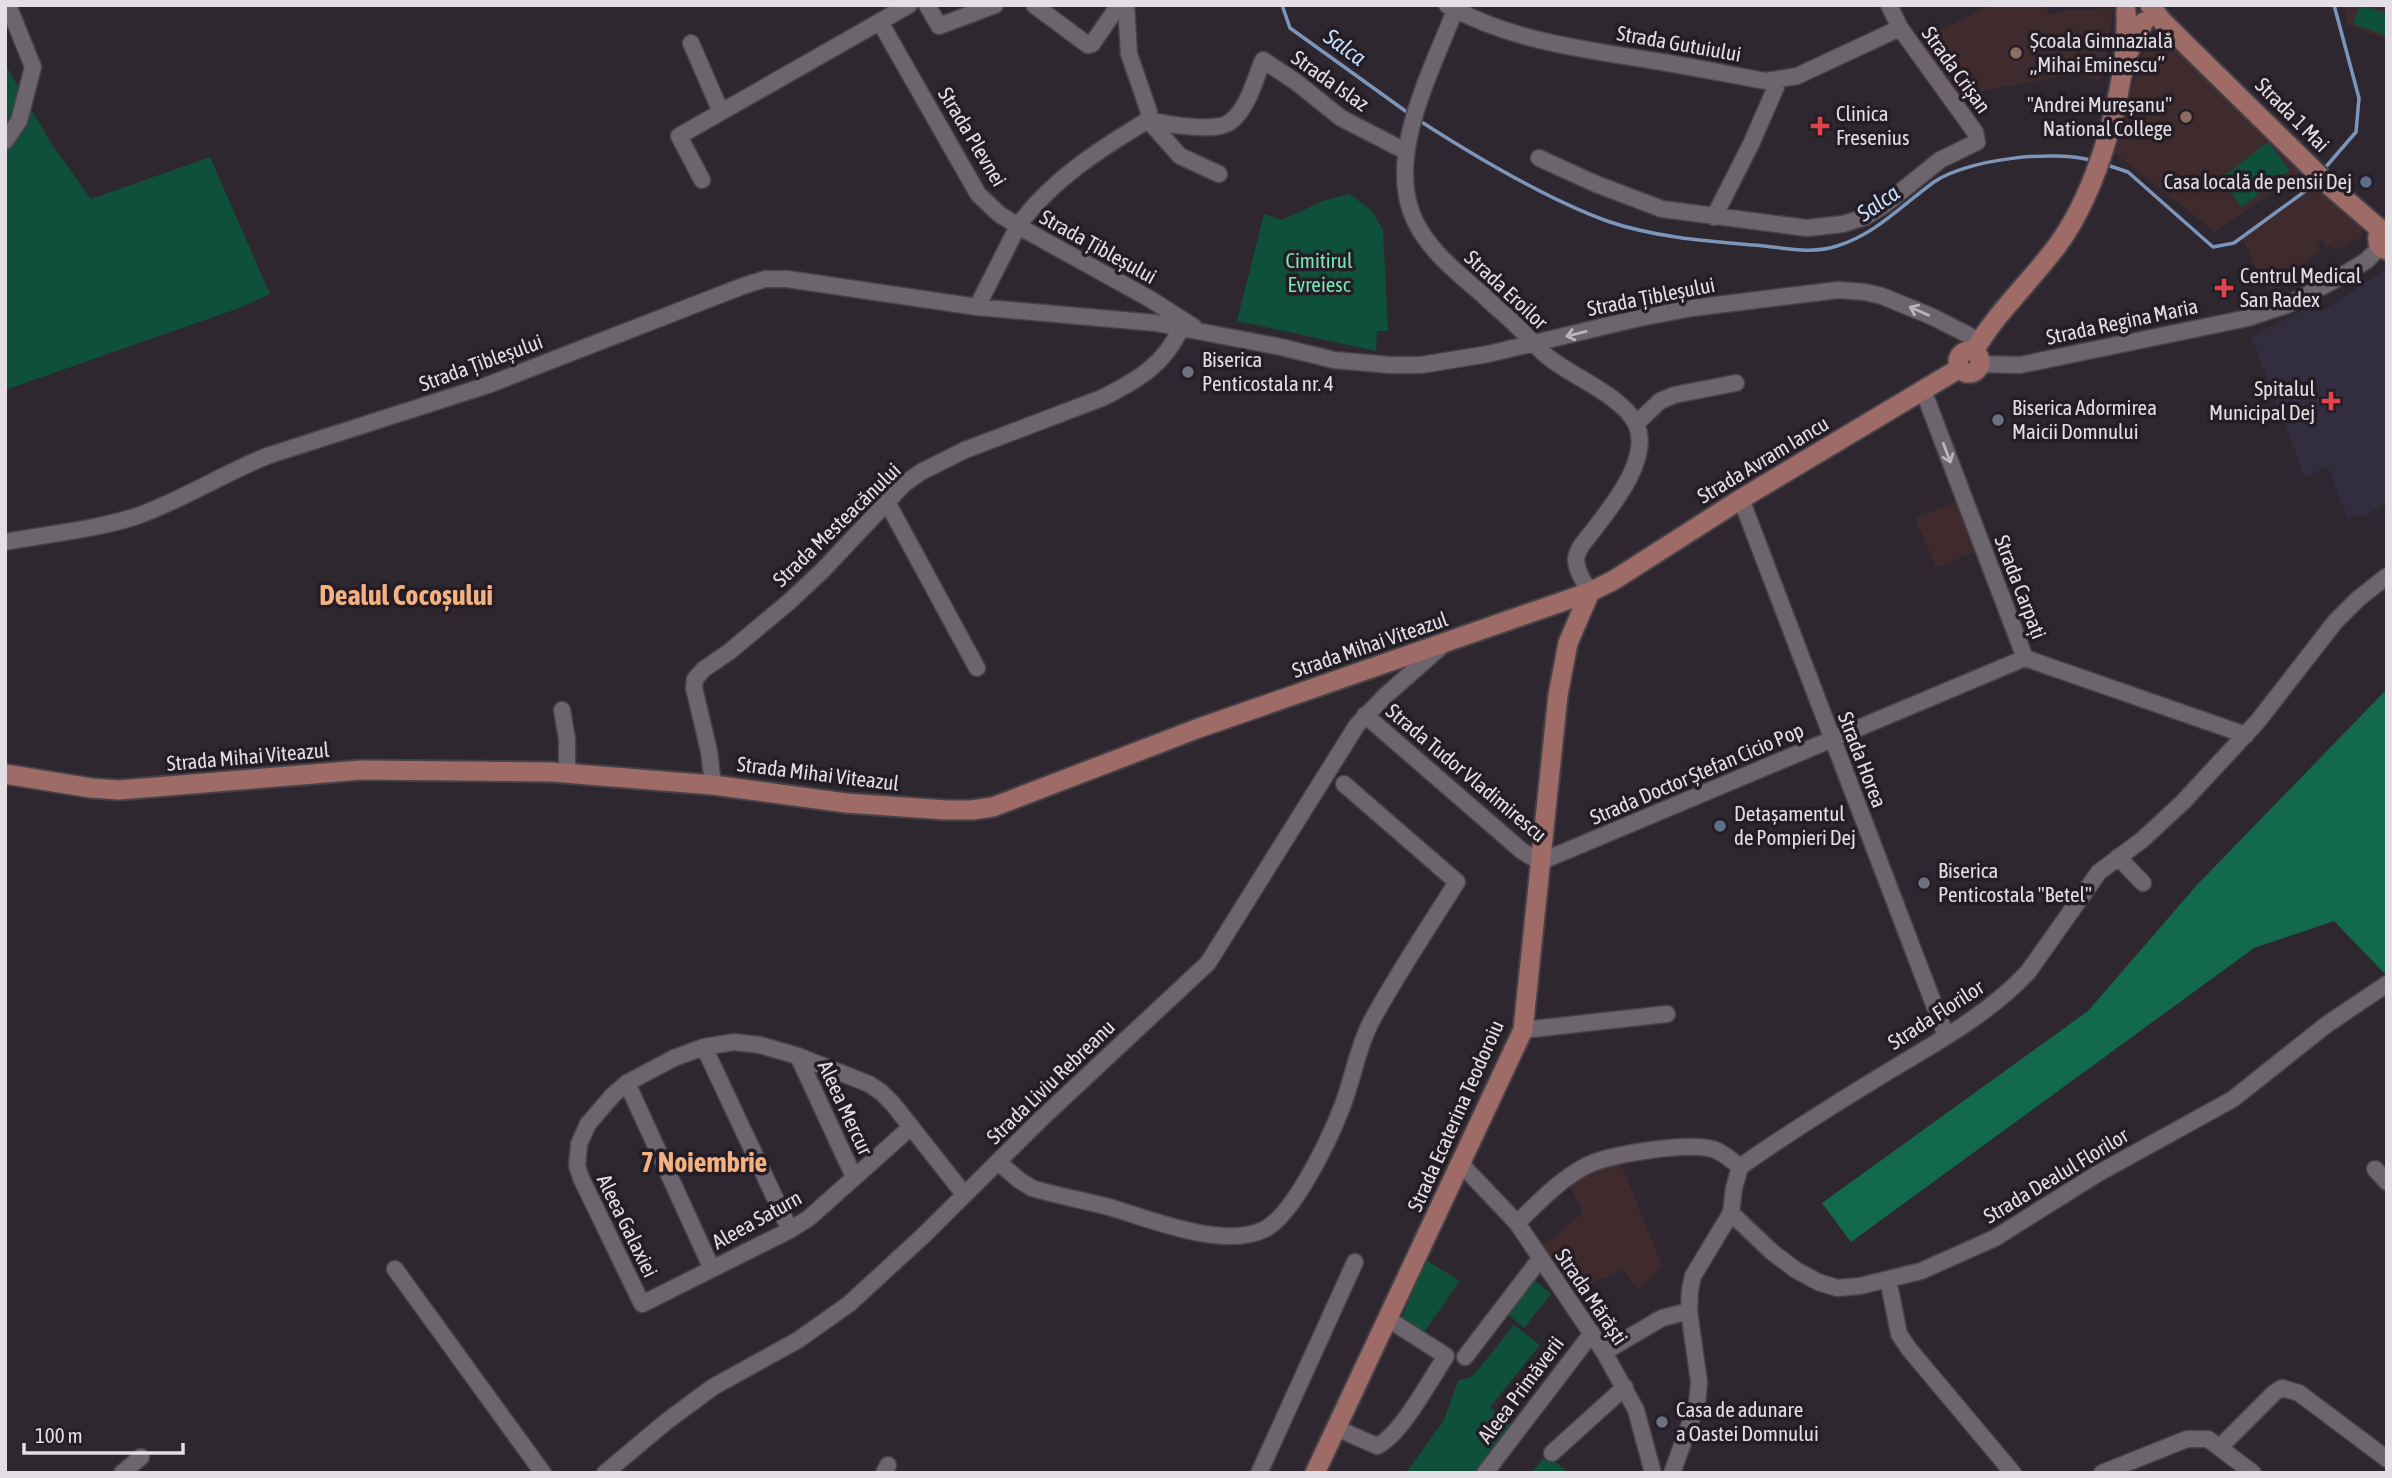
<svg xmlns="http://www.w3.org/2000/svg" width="2392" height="1478" font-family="'Asap Condensed',sans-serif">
	<rect width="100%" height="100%" fill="#2e272f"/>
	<!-- education -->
	<path fill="#3f2b2e" d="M1991,5H2045L2049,15L2071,10L2113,8L2107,59L2101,81L2074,74L1954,96L1917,42Z
		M2344,5H2387V39L2348,25Z
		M2174,39L2304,170L2215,232L2112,151L2144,48Z
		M2317,184L2362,229L2363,236L2335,251L2331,245L2327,247L2321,239L2315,242L2321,251L2276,280L2281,290L2273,295L2258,273L2242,237Z
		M1960,500L1980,550L1936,568L1915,518Z
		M1619,1159L1662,1265L1638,1290L1623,1270L1591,1284L1587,1278L1569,1289L1540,1246L1554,1238L1583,1212L1568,1183Z"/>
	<!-- medical -->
	<path fill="#332e3f" d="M2387,269V503L2364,516L2347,517L2328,467L2305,477L2251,336L2317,303L2322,311Z"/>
	<!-- green -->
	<path fill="#0f503a" d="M2360,5L2387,13V36L2353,24Z
		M5,64L51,143L91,199L210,157L270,294L242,307L5,390Z
		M2268,142L2290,170L2242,207L2220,179Z
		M1349,194L1371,210L1383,230L1388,331H1377L1376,351L1237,321L1264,214L1282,220L1323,201Z
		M1426,1260L1460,1281L1420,1338L1399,1325Z
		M1531,1277L1551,1294L1524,1328L1504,1311Z
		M1514,1325L1540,1345L1490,1407L1511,1425L1479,1473H1406L1444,1420L1458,1380L1472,1377Z
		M1547,1454L1568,1473H1531Z"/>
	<!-- forest -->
	<path fill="#13694c" d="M2387,689V972L2384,973L2334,921L2254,948L1851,1242L1822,1203L2088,1011L2196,886Z"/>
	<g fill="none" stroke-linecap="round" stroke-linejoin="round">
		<!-- stream -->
		<path stroke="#7c96bb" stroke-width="3.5" d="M1282,5L1290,28L1411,115
			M1420,121C1476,157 1544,198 1607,221C1653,237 1705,241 1753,245C1781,247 1811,255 1837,246C1876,234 1902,205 1934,182C1967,159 2056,149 2093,161
			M2104,164L2128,172L2213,247L2234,243L2304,192L2314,180
			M2324,169L2356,132L2359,98L2334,5"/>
		<defs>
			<path id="minor" d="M927,5L939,26L995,5
				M1034,5L1088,45L1092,44L1119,5
				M1126,5L1129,54L1149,112L1148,120
				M1447,5C1509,40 1580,49 1649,60C1688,66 1727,74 1766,81L1797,76L1900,28
				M1455,10C1432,71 1384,158 1415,221C1430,252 1458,273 1483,295C1494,306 1507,316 1518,327C1530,338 1539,351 1552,360C1576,378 1623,397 1636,424C1652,458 1612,506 1592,532C1586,540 1577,548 1576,559C1576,571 1584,582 1590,592
				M880,22L978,194L999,214L1018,226C1051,180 1100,149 1148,120
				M691,43L721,112
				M1148,120C1166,124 1215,133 1230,122C1248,109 1255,79 1263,60L1296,82L1341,118L1405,151
				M1148,120L1180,156L1219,174
				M5,141L19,121L33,67L8,5
				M1539,158L1596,184L1662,209L1807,228L1843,224L1865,217L1883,206L1940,160L1977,142L1975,132L1900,28L1889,5
				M702,180L679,136L909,5
				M1714,217L1751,144L1779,80
				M977,307L1018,226L1150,299L1194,327
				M1980,364L2020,365L2248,318L2287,305L2331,282L2366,261L2380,247
				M1923,390L2025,658
				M1636,424L1660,401L1674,395L1736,383
				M1741,499L1946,1036
				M887,502L977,668
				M5,542C48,534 92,530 134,517C179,502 222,474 267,456L488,385L743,286L765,279H787L977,307L1156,323L1281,347L1334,360L1390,365H1421L1488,354L1635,319L1692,308L1838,290L1865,292L1882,296L1933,317L1980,341
				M2025,658L2246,735
				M562,710L567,739V773
				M1365,715L1522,851L1540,862L2025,658
				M713,785L709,751L694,688L695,679L704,669L729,652L790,601L822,571L904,484L921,472L965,450L1102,398C1136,381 1166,364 1181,327
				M2118,857L2143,883
				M1523,1030L1667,1014
				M704,1047L790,1230
				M798,1056L854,1177
				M627,1083L712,1269
				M911,1127L809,1218L790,1230L642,1304L581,1178L577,1166L579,1144L588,1124L613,1095L627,1083L674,1058L704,1047L734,1042L760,1045L798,1056L869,1084L881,1092L893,1104L964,1194
				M998,1162L1019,1180L1032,1188C1057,1196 1083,1200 1109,1207C1150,1219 1222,1249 1263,1230C1293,1217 1330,1138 1342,1107C1353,1079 1357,1049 1371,1022C1397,974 1428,928 1457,882L1344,784
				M1461,1164L1517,1223L1604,1352L1636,1410L1653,1473
				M1740,1167C1788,1133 1838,1102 1889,1071C1937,1042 1989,1014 2028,972L2099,872L2142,840L2183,802L2258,721L2335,622L2358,599L2387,576
				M2375,1169L2387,1182
				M1731,1213L1772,1252L1796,1270L1818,1282L1837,1288L1860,1286L1921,1271L1995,1238L2097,1174L2233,1099L2326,1025L2387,984
				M1517,1223C1538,1203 1558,1181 1584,1167C1607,1154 1687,1142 1713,1149C1723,1152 1731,1160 1740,1167
				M395,1269L543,1473
				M1888,1279L1899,1334L1909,1349L2013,1473
				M1604,1352L1662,1318L1689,1311
				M1465,1357L1540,1259
				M1336,1428L1377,1446C1401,1435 1430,1380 1446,1356L1388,1319
				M2220,1447L2274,1393L2282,1388L2299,1393L2387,1459
				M1552,1453L1625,1387
				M122,1473L141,1457
				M605,1473L667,1421L713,1387L798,1340L849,1304L923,1236L1041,1119L1208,963L1357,725L1385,696L1444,644
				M884,1473L888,1465
				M1259,1473L1355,1262
				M1485,1473L1592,1333
				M1672,1473L1697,1404L1699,1382L1689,1311L1690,1290L1693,1276L1731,1213L1734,1188L1740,1167
				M2102,1473L2187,1439H2208L2253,1473"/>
			<path id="major" d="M2150,5L2162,21L2330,186L2382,231
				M2128,53L2144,22
				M2387,229L2378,235C2377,243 2379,248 2387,250
				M1958 362a11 11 0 1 1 22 0a11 11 0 1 1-22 0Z
				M1974,351C1997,312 2030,282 2057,246C2099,189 2129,82 2126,11
				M5,774L91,788L119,790L361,770L551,772L713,785L846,803L946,810H972L993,807L1199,728L1590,592L1614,580L1741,499L1960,368
				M1315,1473L1523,1030L1558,695L1568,643L1590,592"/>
		</defs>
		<!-- minor casing -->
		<use href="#minor" stroke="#474248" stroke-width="19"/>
		<!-- major casing -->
		<use href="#major" stroke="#474248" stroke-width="23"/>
		<!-- minor -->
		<use href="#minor" stroke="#6d656e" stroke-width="16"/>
		<!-- major -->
		<use href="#major" stroke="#9f6b67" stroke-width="19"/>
	</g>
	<!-- one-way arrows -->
	<defs><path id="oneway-shaft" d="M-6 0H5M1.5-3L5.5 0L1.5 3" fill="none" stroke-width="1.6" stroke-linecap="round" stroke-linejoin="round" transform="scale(1.75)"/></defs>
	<g stroke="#bab4bb">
		<use href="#oneway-shaft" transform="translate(1919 311) rotate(-156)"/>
		<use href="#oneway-shaft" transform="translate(1576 334) rotate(166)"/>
		<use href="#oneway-shaft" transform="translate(1947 453) rotate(69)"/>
	</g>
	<!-- markers -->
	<g fill="#8d6e63" stroke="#241d25" stroke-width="2.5">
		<circle cx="2016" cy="53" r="7"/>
		<circle cx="2186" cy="117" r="7"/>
	</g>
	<g fill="#e0444e" stroke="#241d25" stroke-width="2.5">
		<path d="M1816.5 115.5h7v7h7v7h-7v7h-7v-7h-7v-7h7z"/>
		<path d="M2220.5 277.5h7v7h7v7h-7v7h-7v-7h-7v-7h7z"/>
		<path d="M2327.5 390.5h7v7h7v7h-7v7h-7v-7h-7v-7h7z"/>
	</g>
	<g fill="#5c6f8a" stroke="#241d25" stroke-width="2.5">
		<circle cx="2366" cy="182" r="7"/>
		<circle cx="1720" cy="826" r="7"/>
	</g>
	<g fill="#6b7280" stroke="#241d25" stroke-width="2.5">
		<circle cx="1188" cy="372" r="7"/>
		<circle cx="1998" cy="420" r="7"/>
		<circle cx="1924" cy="883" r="7"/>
		<circle cx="1662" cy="1422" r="7"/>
	</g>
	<g text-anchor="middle" stroke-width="7" stroke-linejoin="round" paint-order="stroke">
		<!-- poi labels -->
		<g font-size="21" fill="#e4dfe4" stroke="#241d25" text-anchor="start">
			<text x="2030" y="48">Școala Gimnazială<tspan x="2030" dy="24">„Mihai Eminescu”</tspan></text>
			<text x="2172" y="112" text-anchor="end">"Andrei Mureșanu"<tspan x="2172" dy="24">National College</tspan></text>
			<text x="1836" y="121">Clinica<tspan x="1836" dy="24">Fresenius</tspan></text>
			<text x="2352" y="189" text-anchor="end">Casa locală de pensii Dej</text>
			<text x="2240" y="283">Centrul Medical<tspan x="2240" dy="24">San Radex</tspan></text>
			<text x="1202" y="367">Biserica<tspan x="1202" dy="24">Penticostala nr. 4</tspan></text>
			<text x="2315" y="396" text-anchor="end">Spitalul<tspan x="2315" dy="24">Municipal Dej</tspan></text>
			<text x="2012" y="415">Biserica Adormirea<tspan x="2012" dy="24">Maicii Domnului</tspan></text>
			<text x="1734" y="821">Detașamentul<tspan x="1734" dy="24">de Pompieri Dej</tspan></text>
			<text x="1938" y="878">Biserica<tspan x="1938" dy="24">Penticostala "Betel"</tspan></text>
			<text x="1676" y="1417">Casa de adunare<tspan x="1676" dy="24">a Oastei Domnului</tspan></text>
		</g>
		<!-- street labels -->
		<g font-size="21" fill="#e4dfe4" stroke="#241d25">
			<text transform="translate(1679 44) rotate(10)" y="7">Strada Gutuiului</text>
			<text transform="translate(1956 70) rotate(54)" y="7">Strada Crișan</text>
			<text transform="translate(1330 81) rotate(35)" y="7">Strada Islaz</text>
			<text transform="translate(2292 115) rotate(45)" y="7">Strada 1 Mai</text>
			<text transform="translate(972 137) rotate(59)" y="7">Strada Plevnei</text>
			<text transform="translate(1098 247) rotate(29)" y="7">Strada Țibleșului</text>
			<text transform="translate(1506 290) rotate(43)" y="7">Strada Eroilor</text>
			<text transform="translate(1651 297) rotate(-11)" y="7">Strada Țibleșului</text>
			<text transform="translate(2122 322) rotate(-12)" y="7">Strada Regina Maria</text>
			<text transform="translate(481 363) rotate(-20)" y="7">Strada Țibleșului</text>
			<text transform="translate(1763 460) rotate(-31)" y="7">Strada Avram Iancu</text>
			<text transform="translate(837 525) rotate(-44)" y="7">Strada Mesteacănului</text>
			<text transform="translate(2020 587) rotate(69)" y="7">Strada Carpați</text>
			<text transform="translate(1370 645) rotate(-19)" y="7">Strada Mihai Viteazul</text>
			<text transform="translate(248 757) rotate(-5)" y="7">Strada Mihai Viteazul</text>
			<text transform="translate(1862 760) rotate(69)" y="7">Strada Horea</text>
			<text transform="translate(1466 773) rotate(40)" y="7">Strada Tudor Vladimirescu</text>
			<text transform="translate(818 774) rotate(7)" y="7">Strada Mihai Viteazul</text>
			<text transform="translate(1697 774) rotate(-23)" y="7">Strada Doctor Ștefan Cicio Pop</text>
			<text transform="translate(1936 1015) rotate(-33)" y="7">Strada Florilor</text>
			<text transform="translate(1051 1082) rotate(-44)" y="7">Strada Liviu Rebreanu</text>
			<text transform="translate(845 1108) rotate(65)" y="7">Aleea Mercur</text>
			<text transform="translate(1456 1116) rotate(-66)" y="7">Strada Ecaterina Teodoroiu</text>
			<text transform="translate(2056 1176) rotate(-31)" y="7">Strada Dealul Florilor</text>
			<text transform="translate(757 1220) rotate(-29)" y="7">Aleea Saturn</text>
			<text transform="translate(627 1226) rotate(64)" y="7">Aleea Galaxiei</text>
			<text transform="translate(1591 1297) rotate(56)" y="7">Strada Mărăști</text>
			<text transform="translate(1521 1390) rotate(-53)" y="7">Aleea Primăverii</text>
		</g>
		<!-- park labels -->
		<g font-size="21" fill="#78e6b8" stroke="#241d25">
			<text x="1319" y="268">Cimitirul<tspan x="1319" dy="24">Evreiesc</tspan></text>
		</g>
		<!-- water labels -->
		<g font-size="23" font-style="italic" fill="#c7defd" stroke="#241d25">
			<text transform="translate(1345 47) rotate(36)" y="8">Salca</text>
			<text transform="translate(1878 203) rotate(-35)" y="8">Salca</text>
		</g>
		<!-- district labels -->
		<g font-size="28" font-weight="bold" fill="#f4b182" stroke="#241d25">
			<text x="406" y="605">Dealul Cocoșului</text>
			<text x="704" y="1172">7 Noiembrie</text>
		</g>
	</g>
	<!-- border -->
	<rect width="2392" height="1478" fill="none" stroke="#e4dfe4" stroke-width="14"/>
	<!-- scale -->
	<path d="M24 1443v10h159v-10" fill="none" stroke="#e4dfe4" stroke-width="3.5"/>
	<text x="35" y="1443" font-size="21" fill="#e4dfe4" stroke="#241d25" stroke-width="5" paint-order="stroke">100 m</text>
</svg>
